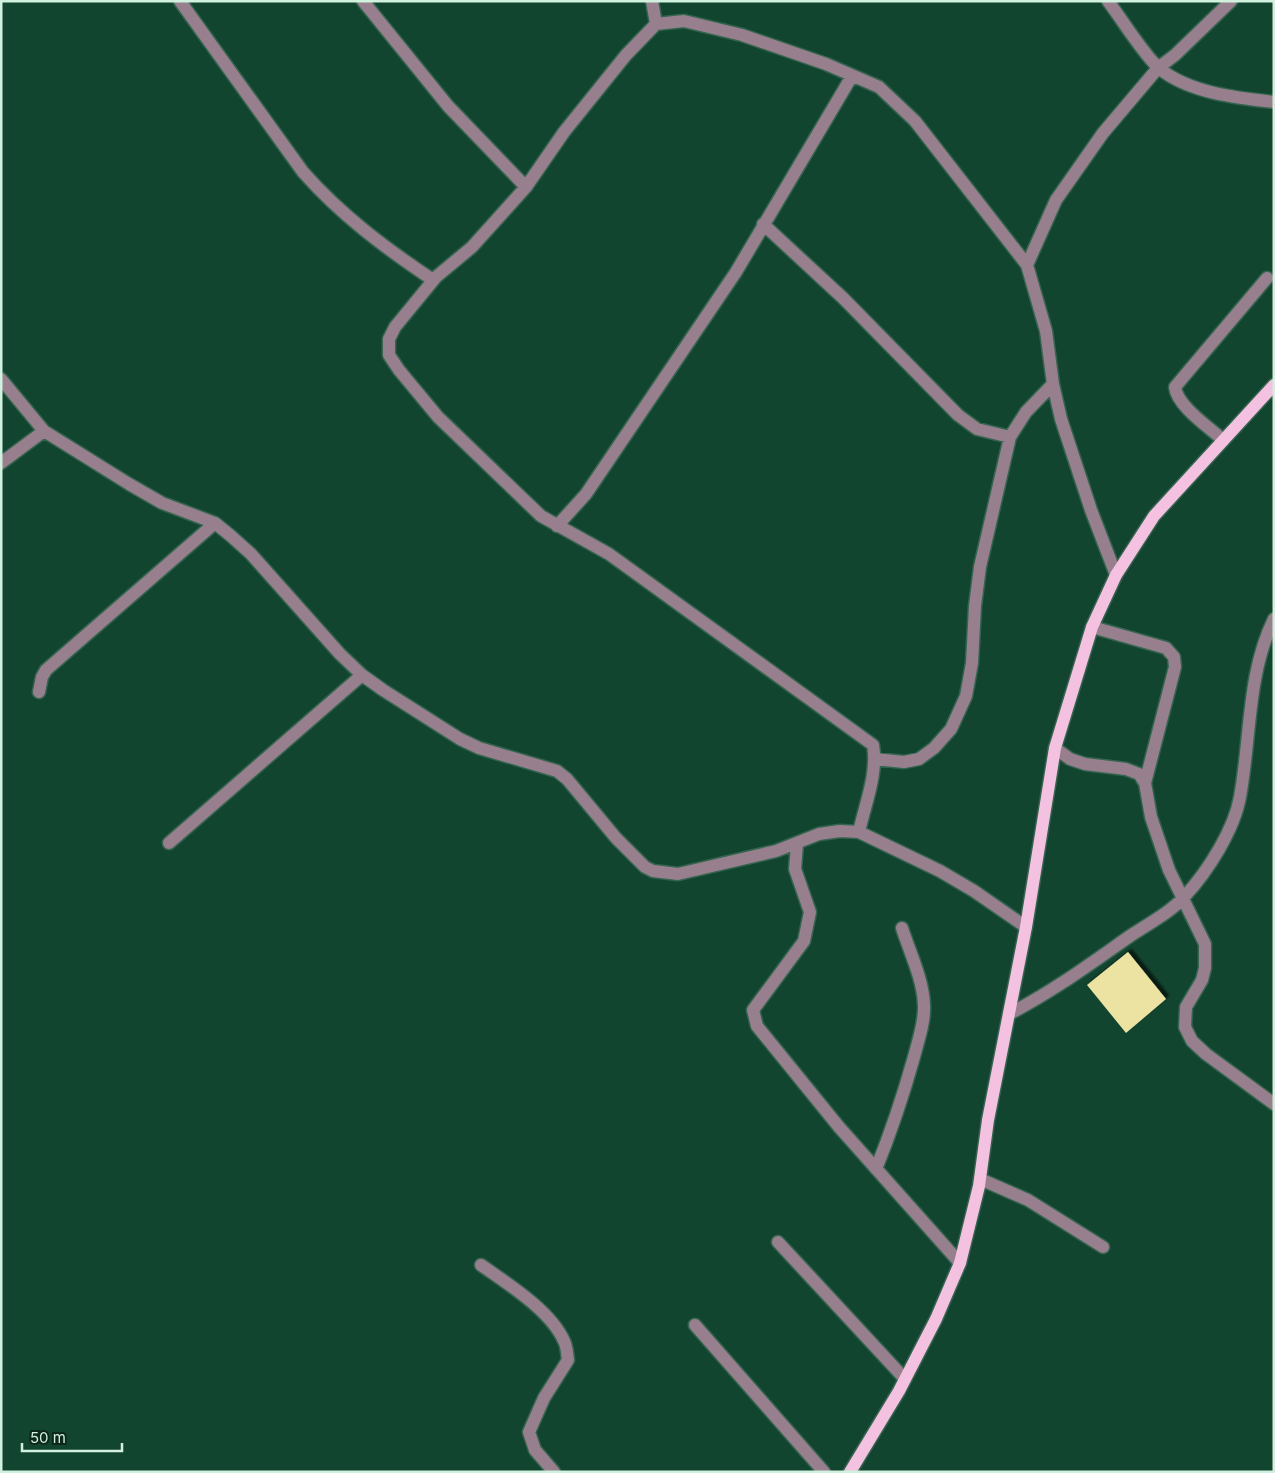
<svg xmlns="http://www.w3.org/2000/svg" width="1275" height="1473" font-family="Inter,sans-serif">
	<defs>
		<filter id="shadow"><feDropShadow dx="3.5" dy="-3.5" stdDeviation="1" flood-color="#0009"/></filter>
	</defs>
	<rect width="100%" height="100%" fill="#12452f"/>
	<!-- building -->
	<path fill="#ece3a3" filter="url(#shadow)" d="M1128,952L1166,999L1126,1033L1087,985Z"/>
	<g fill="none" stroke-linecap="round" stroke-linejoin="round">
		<defs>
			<path id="minor" d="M180,1L303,172C341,215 385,248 433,280
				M363,1L448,106L526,187
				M652,1L656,24
				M1108,1C1121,18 1145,57 1160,69C1190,93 1237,98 1274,102
				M763,224L843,298L958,415L977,429L1010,437
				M1027,265L1056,200L1103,133L1158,68L1175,55L1231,1
				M1,379L44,431L129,484L162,503L215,523L231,536L251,554L340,654L362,675L383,690L460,739L479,748L557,771L567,779L616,838L645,867L653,871L678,874L776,851L819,834L840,831L859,832L940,871L974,891L1026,927
				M1223,440C1209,427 1177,406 1175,387L1267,278
				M1,463L44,431
				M557,526L586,494L736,272L852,76
				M1092,627L1166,648L1174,657L1175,667L1145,783
				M39,692L42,677L46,670L215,523
				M1055,748L1070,759L1085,764L1126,769L1139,774L1145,783L1151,817L1169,870L1205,944V968L1202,980L1186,1007L1185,1027L1192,1041L1206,1054L1274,1104
				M875,759L904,762L919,759L934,748L951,729L966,696L972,663L975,606L980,567L1010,437L1026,412L1053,384
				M859,832C865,804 878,774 873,745L609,554L541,516L438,417L399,370L389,355V339L395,327L436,277L472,247L526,187L564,132L626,55L656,24L684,21L742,35L826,64L879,87L915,121L1027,265L1046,331L1053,384L1061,419L1091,510L1116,575
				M169,843L362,675
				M797,844L795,869L810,912L804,941L753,1010L757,1026L839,1127L960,1263
				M1009,1014C1052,992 1090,964 1130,936C1148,924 1171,912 1185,896C1208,871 1234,830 1240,797C1251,737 1247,674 1274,619
				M876,1169C891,1132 903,1096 914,1057C918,1041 925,1022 924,1005C923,979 910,953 902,928
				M980,1179L1028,1200L1103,1247
				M778,1242L905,1379
				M481,1265C508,1284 551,1311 564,1341C567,1346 567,1354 568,1360L544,1398L529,1432L535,1450L554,1472
				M695,1325L824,1472"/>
			<path id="major" d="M850,1472L899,1391L936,1319L960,1263L979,1186L988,1120L1026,927L1055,748L1092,627L1116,575L1154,516L1274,385"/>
		</defs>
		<!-- minor casing -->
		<use href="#minor" stroke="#34644f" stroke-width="15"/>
		<!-- major casing -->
		<use href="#major" stroke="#34644f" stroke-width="15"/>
		<!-- minor -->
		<use href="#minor" stroke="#977f8e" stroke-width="12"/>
		<!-- major -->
		<use href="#major" stroke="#f4c1e0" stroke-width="12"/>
	</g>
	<!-- border -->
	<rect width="1275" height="1473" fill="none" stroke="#d1f1df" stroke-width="5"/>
	<!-- scale -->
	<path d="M22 1443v8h100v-8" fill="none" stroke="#d1f1df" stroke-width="2.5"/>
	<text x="30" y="1443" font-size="15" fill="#d1f1df" stroke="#0d281b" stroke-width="4" paint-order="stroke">50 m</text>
</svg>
